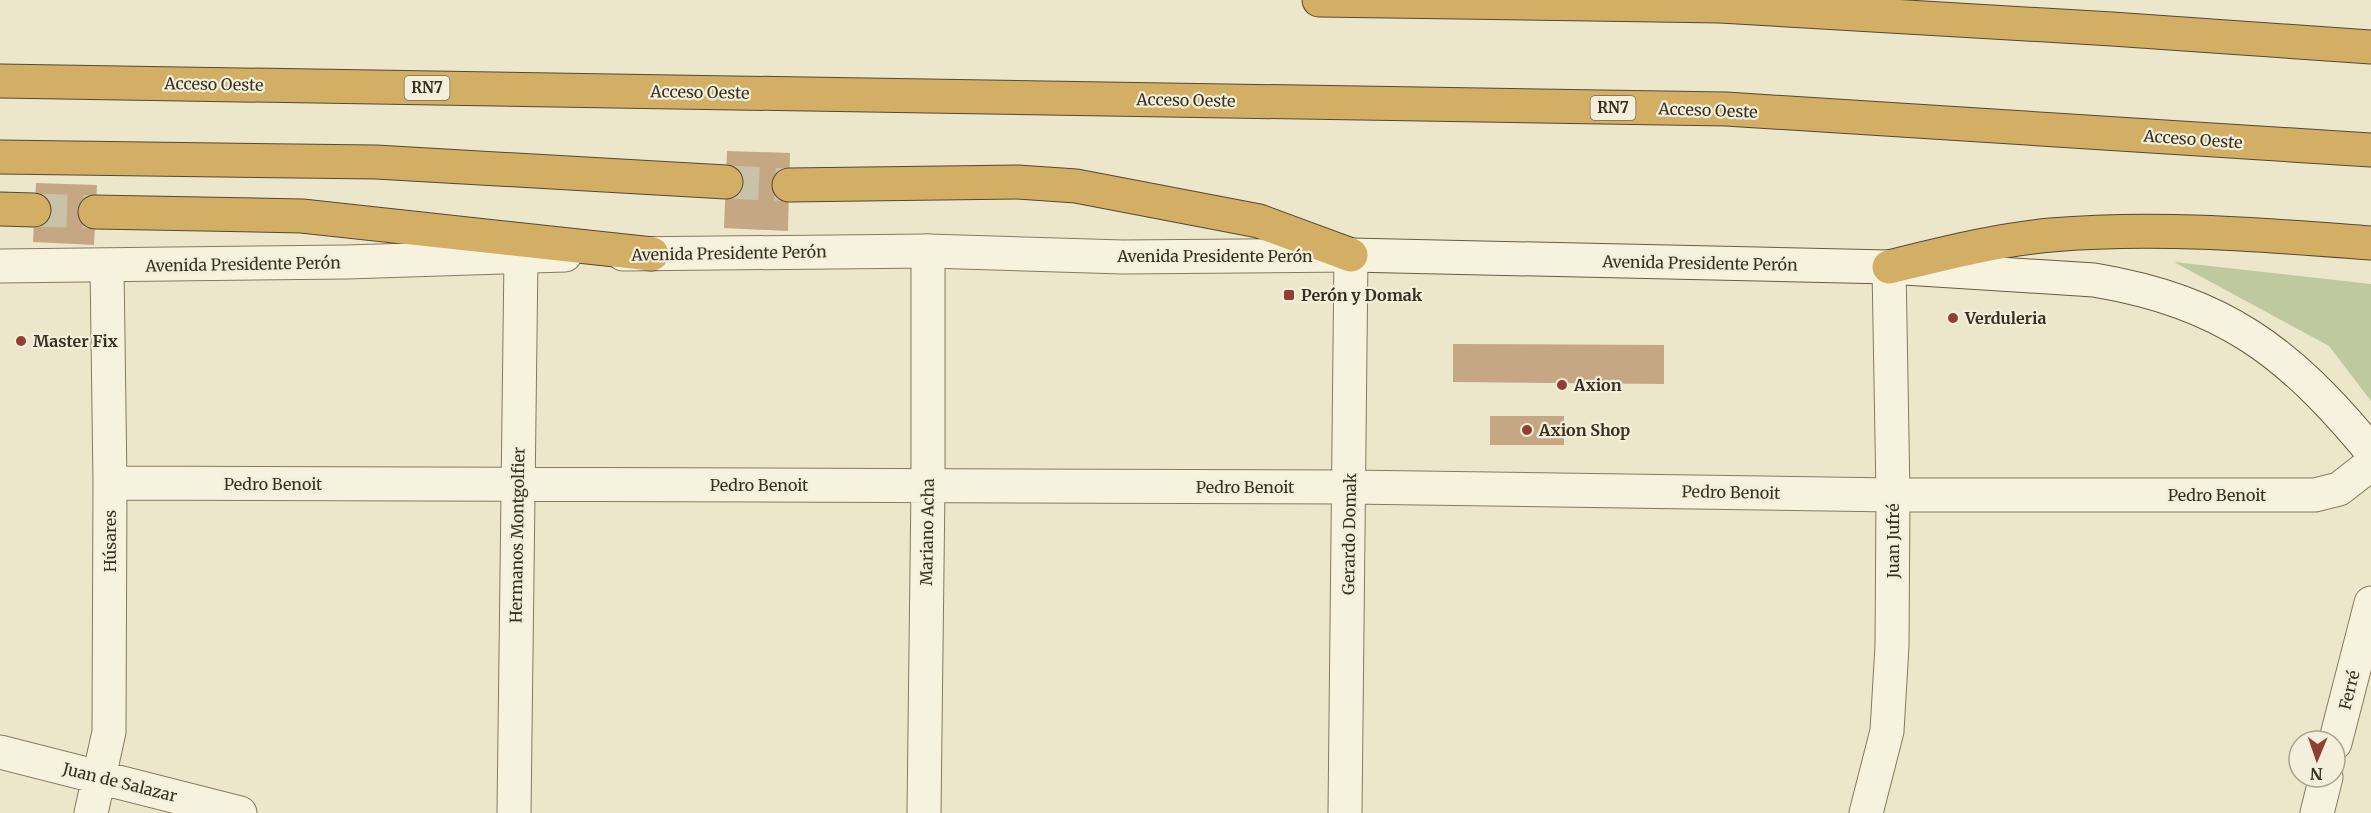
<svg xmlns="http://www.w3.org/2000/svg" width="2371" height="813" font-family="Merriweather,serif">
	<rect width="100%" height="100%" fill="#ece6cb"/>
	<!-- green -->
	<path fill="#bfc99f" d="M2174,262L2371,284V401L2329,346Z"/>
	<!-- building -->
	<path fill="#c6a784" d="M727,151L790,153L788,231L724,228Z
		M36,183L97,185L94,245L33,242Z
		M1453,344L1664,345V384L1453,382Z
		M1490,416H1564V445H1490Z"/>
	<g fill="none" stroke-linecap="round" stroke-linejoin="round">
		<!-- motorway-tunnel -->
		<path stroke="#c8c2a9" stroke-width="33" stroke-dasharray="33 16" stroke-linecap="butt" d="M726,182L789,185
			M34,210L95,212"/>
		<defs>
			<path id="minor" d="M110,483L1349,487L1893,495H2315L2339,489L2371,464
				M2335,743L2371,603
				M0,752L240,813
				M91,813L109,732L110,483L107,266
				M514,813L521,256
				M924,813L928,486V251
				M1345,813L1351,255
				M2317,813L2326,777"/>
			<path id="tertiary" d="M623,254L928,251L1123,257L1351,255
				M0,266L347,262L565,255
				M1866,813L1887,731L1892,646L1893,495L1889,267"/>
			<path id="secondary" d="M1351,255L1889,267L2094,280C2224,302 2288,351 2371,451"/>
			<path id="motorway" d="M1319,0L1720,6L2112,29L2371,47
				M0,81L1726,109L2371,150
				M0,157L376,162L726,182
				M789,185L1018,182L1076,186L1259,221L1351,255
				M0,209L34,210
				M95,212L302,216L652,254
				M1889,267C1942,254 1996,240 2051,235C2157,226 2264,235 2371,243"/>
		</defs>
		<!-- minor casing -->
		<use href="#minor" stroke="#877960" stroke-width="35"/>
		<!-- tertiary casing -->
		<use href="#tertiary" stroke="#877960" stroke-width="35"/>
		<!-- secondary casing -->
		<use href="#secondary" stroke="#695b43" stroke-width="35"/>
		<!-- motorway casing -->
		<use href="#motorway" stroke="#564734" stroke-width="35"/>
		<!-- minor -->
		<use href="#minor" stroke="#f7f2de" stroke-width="33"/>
		<!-- tertiary -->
		<use href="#tertiary" stroke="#f7f2de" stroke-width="33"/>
		<!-- secondary -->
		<use href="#secondary" stroke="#f7f2de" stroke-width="33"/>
		<!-- motorway -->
		<use href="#motorway" stroke="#d2af64" stroke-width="33"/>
	</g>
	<!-- markers -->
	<g fill="#913f35" stroke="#f3efda" stroke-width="2">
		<rect x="1283" y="289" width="12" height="12" rx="3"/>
		<circle cx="1953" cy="318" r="6"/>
		<circle cx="21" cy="341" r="6"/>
		<circle cx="1562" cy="385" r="6"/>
		<circle cx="1527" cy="430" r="6"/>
	</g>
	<g text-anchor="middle" stroke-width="4.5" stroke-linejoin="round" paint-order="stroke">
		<!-- shield labels -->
		<g fill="#f3efda" stroke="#716959" stroke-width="1.5">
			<rect x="404.5" y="76" width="45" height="24" rx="4.5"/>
			<rect x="1590.5" y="96" width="45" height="24" rx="4.5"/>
		</g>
		<g font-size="15" font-weight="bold" fill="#393022">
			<text x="427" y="93">RN7</text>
			<text x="1613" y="113">RN7</text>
		</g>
		<!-- street labels -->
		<g font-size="16" fill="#393022" stroke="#f3efda">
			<text transform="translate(214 84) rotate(1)" y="6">Acceso Oeste</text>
			<text transform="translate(700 92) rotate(1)" y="6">Acceso Oeste</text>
			<text transform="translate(1186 100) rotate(1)" y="6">Acceso Oeste</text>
			<text transform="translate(1708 110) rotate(2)" y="6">Acceso Oeste</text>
			<text transform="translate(2193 139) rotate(4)" y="6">Acceso Oeste</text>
			<text transform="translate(729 253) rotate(-1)" y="6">Avenida Presidente Perón</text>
			<text x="1215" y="262">Avenida Presidente Perón</text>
			<text transform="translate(1700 263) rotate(1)" y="6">Avenida Presidente Perón</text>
			<text transform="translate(243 264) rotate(-1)" y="6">Avenida Presidente Perón</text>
			<text x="273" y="490">Pedro Benoit</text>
			<text x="759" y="491">Pedro Benoit</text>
			<text x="1245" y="493">Pedro Benoit</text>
			<text transform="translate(1731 492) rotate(1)" y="6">Pedro Benoit</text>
			<text x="2217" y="501">Pedro Benoit</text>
			<text transform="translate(927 532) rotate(-89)" y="6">Mariano Acha</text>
			<text transform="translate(1349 534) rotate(-89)" y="6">Gerardo Domak</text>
			<text transform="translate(517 535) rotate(-89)" y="6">Hermanos Montgolfier</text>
			<text transform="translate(110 541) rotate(-90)" y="6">Húsares</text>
			<text transform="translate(1893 541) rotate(-90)" y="6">Juan Jufré</text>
			<text transform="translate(2349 690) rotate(-76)" y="6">Ferré</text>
			<text transform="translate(120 782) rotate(14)" y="6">Juan de Salazar</text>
		</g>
		<!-- poi labels -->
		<g font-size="16" font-weight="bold" fill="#393022" stroke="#f3efda" text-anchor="start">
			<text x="1301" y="301">Perón y Domak</text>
			<text x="1965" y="324">Verduleria</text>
			<text x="33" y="347">Master Fix</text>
			<text x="1574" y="391">Axion</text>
			<text x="1539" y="436">Axion Shop</text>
		</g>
	</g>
	<!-- north arrow -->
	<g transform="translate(2317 759) rotate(182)"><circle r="28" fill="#f3efda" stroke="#a9a390" stroke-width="1.5"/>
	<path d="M0-4.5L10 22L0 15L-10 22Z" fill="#913f35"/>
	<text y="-9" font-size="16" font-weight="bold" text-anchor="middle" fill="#393022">N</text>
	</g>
</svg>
